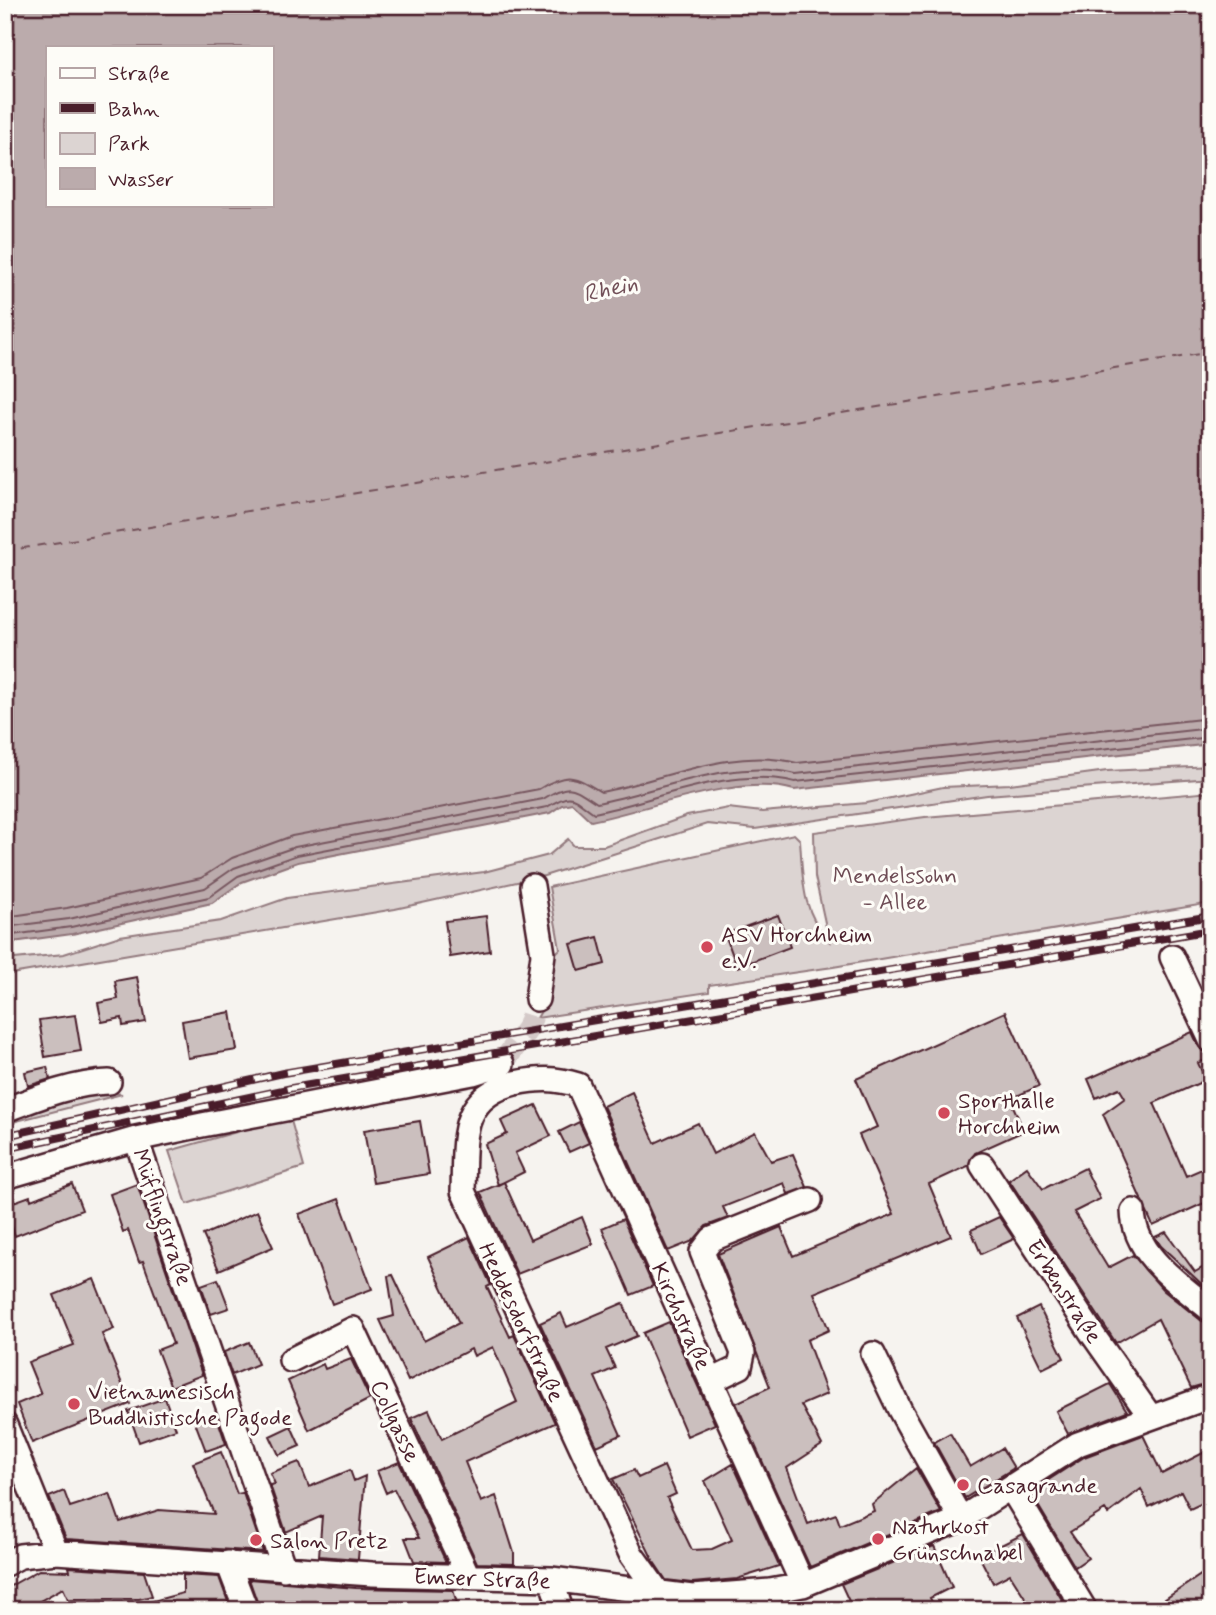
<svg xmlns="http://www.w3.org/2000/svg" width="1216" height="1615" font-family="Mynerve,sans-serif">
	<rect width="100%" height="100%" fill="#f6f3ef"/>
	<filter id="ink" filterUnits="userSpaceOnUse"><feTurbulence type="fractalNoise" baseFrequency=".0143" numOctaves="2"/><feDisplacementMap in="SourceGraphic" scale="14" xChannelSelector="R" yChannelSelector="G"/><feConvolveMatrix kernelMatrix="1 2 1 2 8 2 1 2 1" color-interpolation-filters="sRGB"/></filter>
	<g filter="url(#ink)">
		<!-- green -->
		<path fill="#dcd4d2" stroke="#937a7e" stroke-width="2" d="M1211,766V778L987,795L755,829L707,824L544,876L395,909L5,975V960L64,954L120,936L221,921L287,898L484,872L549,855L568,839L574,846H604L687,816L728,808L762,812L867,803L943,787L1010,784L1107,771Z
			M1211,792V903L833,967L709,985V992L537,1018L547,1001L553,956L560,949L549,887L794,834L800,840C803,879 801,911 829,941L815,877L814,832L925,817Z
			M88,1089L122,1094L5,1124V1118Z
			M290,1117L304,1167L187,1204L169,1151Z"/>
		<!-- water -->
		<path fill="#bbabac" stroke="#8e7378" stroke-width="2" fill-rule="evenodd" d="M5,5H1211V744L794,790C741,773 647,810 591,821L572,803L562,805L550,813L298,862L242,882L212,903L72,934L5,943ZM47,47H271V205H47Z"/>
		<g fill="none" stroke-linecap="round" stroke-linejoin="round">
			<!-- shore -->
			<path stroke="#77575f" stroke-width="2" d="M5,917L67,908L201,878L232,858L292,836L539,789C568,771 575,776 601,792C664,780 732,746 797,763L1211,718
				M5,927L69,919L205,888L234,868L295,847L543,799C571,781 573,788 597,803C661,791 731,757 796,774L1211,728
				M5,936L71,927L209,897L238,876L297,855L547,807C574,790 572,798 594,813C658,800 730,766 795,782L1211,737"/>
			<!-- ferry -->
			<path stroke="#725058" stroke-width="2" stroke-dasharray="9 7" stroke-linecap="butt" d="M5,551L1211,352"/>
		</g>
		<!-- building -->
		<path fill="#cbbfbe" stroke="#4a1f2b" stroke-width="2" d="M778,915L790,947L737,967L725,934Z
			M486,916L490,951L450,957L445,921Z
			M598,937L605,964L579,971L571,944Z
			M137,977L146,1022L123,1026L122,1018L102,1022L98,1003L118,999L115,981Z
			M231,1012L237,1050L188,1058L182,1021Z
			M1005,1012L1039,1086L1010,1099L1024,1131L975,1153L968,1166L929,1184L951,1236L814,1293L829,1330L807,1340L827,1394L801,1405L822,1445L787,1468L808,1524L836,1514L840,1525L874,1511L872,1504L916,1468L941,1512L810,1567L736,1403L770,1387L718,1254L781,1227L793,1256L894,1214L859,1135L877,1127L856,1079Z
			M75,1015L81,1051L45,1057L39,1020Z
			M1192,1032L1199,1047L1210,1058L1198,1063L1206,1080L1154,1103L1186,1176L1211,1165V1200L1153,1226L1103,1114L1125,1098L1119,1088L1096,1098L1088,1079Z
			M47,1067L50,1079L28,1086L25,1072Z
			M632,1092L655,1143L698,1123L713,1154L755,1132L771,1161L793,1154L807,1187L788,1194L784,1183L723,1207L728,1218L706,1226L693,1241L668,1251L603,1106Z
			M536,1105L551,1136L515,1153L524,1172L498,1185L485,1144L507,1134L501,1121Z
			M420,1121L429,1174L373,1183L364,1130Z
			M579,1122L589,1143L569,1152L559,1132Z
			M1027,1167L1043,1189L1085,1168L1100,1199L1074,1212L1108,1268L1133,1255L1163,1290L1202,1321L1211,1324V1382L1191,1388L1158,1319L1116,1343L1009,1180Z
			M504,1182L530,1240L582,1217L593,1244L517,1274L480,1192Z
			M72,1184L82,1210L15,1236L5,1205L30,1196L31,1200Z
			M137,1184L202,1375L171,1387L157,1350L173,1344L143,1261L139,1262L128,1230L123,1232L110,1194Z
			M339,1199L372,1289L332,1304L299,1214Z
			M257,1211L273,1247L219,1270L203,1235Z
			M999,1217L1014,1239L981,1254L971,1230Z
			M623,1219L653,1286L631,1295L602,1228Z
			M1166,1232L1195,1272L1211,1263V1285L1206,1288L1161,1246L1155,1237Z
			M469,1237L491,1285L487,1287L510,1337L514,1335L555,1423L465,1462L481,1502L496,1496L514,1553V1564L477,1563L411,1418L429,1410L442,1439L517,1402L493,1347L474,1356L471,1349L408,1381L380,1320L394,1316L388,1276L393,1275L424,1341L459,1323L428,1257Z
			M94,1279L114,1329L102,1334L130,1404L32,1443L17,1404L41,1394L28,1362L74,1345L54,1295Z
			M218,1279L229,1308L211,1314L201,1285Z
			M623,1303L637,1336L606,1349L615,1368L595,1377L621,1435L597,1446L540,1323L561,1313L567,1327Z
			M1039,1307L1064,1358L1042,1369L1017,1318Z
			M669,1322L715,1424L687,1436L643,1333Z
			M249,1342L258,1364L232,1375L224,1352Z
			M351,1359L370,1399L309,1430L288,1381L323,1364L325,1369Z
			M1110,1384L1127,1411L1068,1434L1056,1411Z
			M165,1398L176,1429L139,1442L128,1411Z
			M216,1414L226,1444L206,1451L195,1422Z
			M291,1426L300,1446L279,1455L270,1436Z
			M950,1433L970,1467L1002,1448L1014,1468L965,1498L934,1442Z
			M1143,1435L1162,1474L1211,1449V1499L1190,1509L1181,1491L1149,1507L1141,1489L1108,1514L1105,1510L1070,1532L1088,1558L1075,1567L1030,1492L1084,1457Z
			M221,1452L237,1494L243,1493L263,1552L66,1539L49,1497L64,1491L70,1507L110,1494L120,1522L159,1510L214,1514L193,1463Z
			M299,1462L309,1487L350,1470L354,1481L365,1476L358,1559L319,1556L322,1516L286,1532L270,1485L275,1484L270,1473Z
			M399,1462L446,1562L414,1561L405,1538H419L394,1489L386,1493L377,1471Z
			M733,1464L779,1566L737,1579L692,1583L666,1580L654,1562L613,1479L634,1470L638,1478L664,1466L676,1494L667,1498L692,1550L712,1549L732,1540L705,1481Z
			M1023,1534L1052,1583L1068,1610H1033L1010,1574L993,1583L979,1556Z
			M934,1546L952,1587L930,1598L936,1610H853L841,1584Z
			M69,1567L144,1572L152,1596L139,1599H68L63,1588L24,1610H9L5,1602V1589L39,1570L70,1571Z
			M1211,1568V1610H1149Z
			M183,1575L219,1577L231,1610H143L142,1604L183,1593Z
			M249,1579L356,1588L453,1590L459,1610H260Z"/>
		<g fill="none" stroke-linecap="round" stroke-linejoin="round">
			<!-- minor-tunnel -->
			<path stroke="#d4c9c8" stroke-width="23" stroke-dasharray="23 11" stroke-linecap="butt" d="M502,1064L528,1028L537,999"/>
			<defs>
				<path id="minor" d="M532,886L543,954L537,999
					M1172,957L1211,1040
					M5,1110C39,1097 73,1083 109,1082
					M136,1139L284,1569
					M982,1165L1093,1335L1150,1416
					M5,1177L136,1139L202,1125L473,1073L502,1064
					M1133,1211C1134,1255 1179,1284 1211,1310
					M873,1354L900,1410L961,1519
					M291,1360L353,1329L468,1576
					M711,1381L740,1367L743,1353L702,1252L712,1239L810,1200
					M5,1425L56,1552
					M1011,1488L1085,1610
					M228,1563L246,1610
					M5,1564L20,1556L56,1552L372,1574L551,1579L692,1597L770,1591L803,1585L961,1519L1078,1444L1211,1396
					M551,1579L561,1610
					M658,1592L631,1554L463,1191C465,1142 457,1097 515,1083C539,1078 555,1078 578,1085L803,1585"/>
			</defs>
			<!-- minor casing -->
			<use href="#minor" stroke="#4a1f2b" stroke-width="28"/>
			<!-- minor -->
			<use href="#minor" stroke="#fdfcf7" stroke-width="23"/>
			<defs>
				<path id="rail" d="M5,1136L283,1073L1211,916
					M5,1149L292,1088L1211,930"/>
			</defs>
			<!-- rail casing -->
			<use href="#rail" stroke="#4a1f2b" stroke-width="8"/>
			<!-- rail -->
			<use href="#rail" stroke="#fdfcf7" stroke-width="5" stroke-dasharray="16" stroke-linecap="butt"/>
		</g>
	</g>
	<!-- markers -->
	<g fill="#d1495b" stroke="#fdfcf7" stroke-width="2.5">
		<circle cx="707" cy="947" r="7"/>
		<circle cx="944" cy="1113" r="7"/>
		<circle cx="74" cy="1404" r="7"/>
		<circle cx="963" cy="1485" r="7"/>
		<circle cx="878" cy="1539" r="7"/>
		<circle cx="256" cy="1540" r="7"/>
	</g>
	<g text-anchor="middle" stroke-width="6" stroke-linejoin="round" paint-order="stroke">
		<!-- park labels -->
		<g font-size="23" fill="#6e4c55" stroke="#fdfcf7">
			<text x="895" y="883">Mendelssohn<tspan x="895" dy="26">- Allee</tspan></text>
		</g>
		<!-- poi labels -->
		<g font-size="23" fill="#4a1f2b" stroke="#fdfcf7" text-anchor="start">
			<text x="721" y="942">ASV Horchheim<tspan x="721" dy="26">e.V.</tspan></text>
			<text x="958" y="1108">Sporthalle<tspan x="958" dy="26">Horchheim</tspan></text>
			<text x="88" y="1399">Vietnamesisch<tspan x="88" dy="26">Buddhistische Pagode</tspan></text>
			<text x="977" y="1493">Casagrande</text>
			<text x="892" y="1534">Naturkost<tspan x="892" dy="26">Grünschnabel</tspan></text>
			<text x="270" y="1548">Salon Pretz</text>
		</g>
		<!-- street labels -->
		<g font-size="23" fill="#4a1f2b" stroke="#fdfcf7">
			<text transform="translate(163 1217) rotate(71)" y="8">Müfflingstraße</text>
			<text transform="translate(1065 1291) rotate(57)" y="8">Erbenstraße</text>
			<text transform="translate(682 1316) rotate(66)" y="8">Kirchstraße</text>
			<text transform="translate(522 1322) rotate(65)" y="8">Heddesdorfstraße</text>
			<text transform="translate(396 1421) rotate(65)" y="8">Collgasse</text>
			<text transform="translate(482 1578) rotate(2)" y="8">Emser Straße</text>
		</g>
		<!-- water labels -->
		<g font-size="24" font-style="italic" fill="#725058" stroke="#fdfcf7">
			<text transform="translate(610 288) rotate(-13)" y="8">Rhein</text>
		</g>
	</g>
	<!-- margin -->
	<rect width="1216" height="1615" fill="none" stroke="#fdfcf7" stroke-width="28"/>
	<rect x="14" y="14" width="1188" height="1587" fill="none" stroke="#4a1f2b" stroke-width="2.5" filter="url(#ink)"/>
	<!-- legend -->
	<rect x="46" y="46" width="228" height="161" fill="#fdfcf7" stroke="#b5a4a5" stroke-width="2"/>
	<rect x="60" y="68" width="35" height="10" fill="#fdfcf7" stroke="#b5a4a5" stroke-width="2"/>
	<text x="108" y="80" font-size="21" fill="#4a1f2b">Straße</text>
	<rect x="60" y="103" width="35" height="10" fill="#4a1f2b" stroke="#b5a4a5" stroke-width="2"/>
	<text x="108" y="116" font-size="21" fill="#4a1f2b">Bahn</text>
	<rect x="60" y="133" width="35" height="21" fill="#dcd4d2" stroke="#b5a4a5" stroke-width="2"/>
	<text x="108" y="150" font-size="21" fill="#4a1f2b">Park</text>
	<rect x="60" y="168" width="35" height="21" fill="#bbabac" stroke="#b5a4a5" stroke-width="2"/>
	<text x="108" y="186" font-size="21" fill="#4a1f2b">Wasser</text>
</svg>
